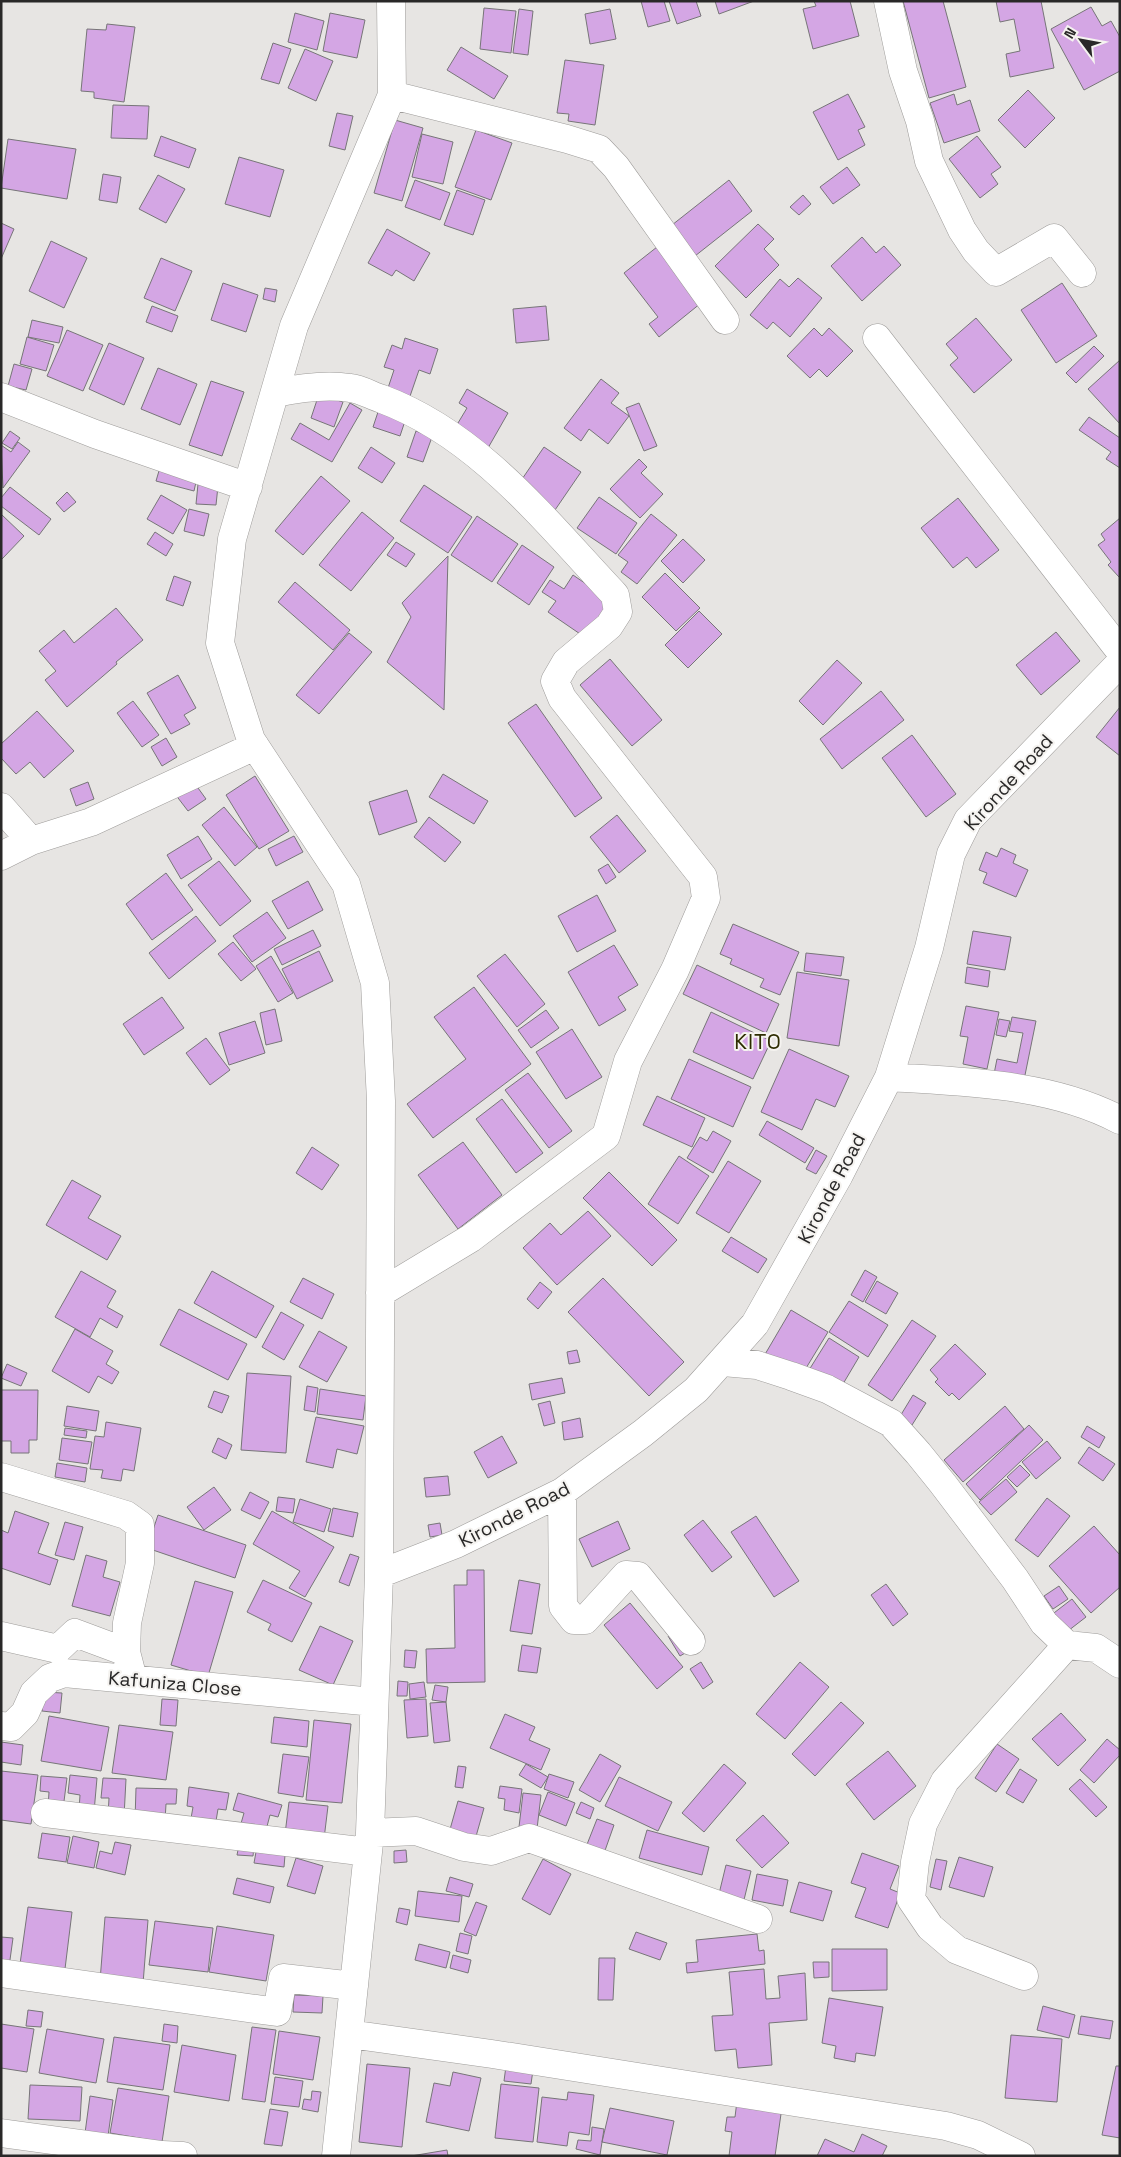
<svg xmlns="http://www.w3.org/2000/svg" width="1121" height="2157" font-family="'Space Grotesk',sans-serif">
	<rect width="100%" height="100%" fill="#e7e5e3"/>
	<!-- building -->
	<path fill="#d4a6e4" stroke="#777578" d="M641,1H664L670,21L648,27Z
		M669,1H696L701,16L677,24Z
		M715,1H754L719,14Z
		M814,1H850L859,36L813,49L803,9L816,6Z
		M903,1H943L966,87L929,98Z
		M996,1H1041L1054,68L1010,77L1006,54L1020,51L1014,19L1000,22Z
		M1091,7L1102,26L1111,21L1120,37V71L1084,90L1051,29Z
		M484,8L516,11L511,53L480,49Z
		M519,9L533,11L528,55L513,53Z
		M610,9L616,39L590,44L585,14Z
		M295,13L324,21L317,50L288,42Z
		M330,13L365,20L357,58L323,51Z
		M107,24L135,27L124,102L94,98V92L81,91L87,29L106,30Z
		M273,43L291,49L279,84L261,79Z
		M461,47L508,76L494,99L447,70Z
		M305,49L333,61L316,101L288,88Z
		M565,60L604,65L595,125L568,121L569,114L557,113Z
		M1028,90L1055,118L1025,148L998,120Z
		M848,94L865,127L858,130L865,145L838,160L813,112Z
		M954,94L957,105L970,100L980,131L944,143L930,103Z
		M113,105L149,106L147,139L111,138Z
		M337,113L353,116L345,150L329,146Z
		M395,120L423,128L402,201L374,193Z
		M476,130L512,143L491,200L455,187Z
		M422,134L453,142L443,184L412,177Z
		M161,136L196,149L189,168L154,156Z
		M977,136L1001,167L991,174L998,184L980,198L949,159Z
		M8,139L76,149L67,199L1,188Z
		M239,157L284,170L270,217L225,204Z
		M847,167L860,185L833,204L820,187Z
		M103,174L121,177L117,203L99,200Z
		M158,175L185,189L166,223L139,209Z
		M415,180L450,193L440,220L405,207Z
		M729,180L752,211L695,256L672,225Z
		M457,190L485,200L473,235L444,225Z
		M803,195L811,204L799,215L790,207Z
		M1,223L14,229L1,259Z
		M758,224L774,239L764,249L779,265L746,298L715,266Z
		M387,229L430,253L414,281L396,270L392,276L368,263Z
		M862,237L876,253L884,246L901,265L862,301L831,266Z
		M51,241L87,258L64,308L29,291Z
		M657,247L701,303L659,337L649,324L658,317L624,273Z
		M161,258L192,271L175,311L144,298Z
		M798,278L822,298L790,337L773,322L767,329L750,315L780,279L789,287Z
		M223,283L258,295L246,332L211,320Z
		M1062,283L1097,336L1056,363L1021,310Z
		M265,288L277,290L275,302L263,299Z
		M152,306L178,316L172,332L146,322Z
		M546,306L549,340L516,343L513,309Z
		M976,318L1012,360L974,393L950,365L958,358L946,344Z
		M32,320L63,327L59,343L28,337Z
		M814,328L822,336L829,328L853,351L827,377L819,369L810,378L787,356Z
		M67,330L103,345L83,391L47,376Z
		M27,337L54,345L46,371L20,364Z
		M405,338L438,349L430,374L419,370L408,402L386,394L394,370L384,367L392,345L402,349Z
		M109,343L144,358L124,405L89,389Z
		M1094,346L1104,356L1076,383L1066,373Z
		M1120,360V424L1088,389Z
		M14,364L32,369L26,390L8,386Z
		M158,368L197,384L180,425L141,409Z
		M601,379L619,393L611,403L629,416L608,444L589,429L581,441L564,428Z
		M211,381L244,392L222,456L189,445Z
		M467,389L508,413L488,448L455,428L467,408L459,403Z
		M319,394L343,402L334,427L311,418Z
		M350,403L362,410L332,462L291,439L300,423L329,440Z
		M639,403L657,446L644,451L626,408Z
		M379,409L406,418L400,436L373,427Z
		M1089,417L1120,438V468L1106,459L1111,452L1079,430Z
		M10,431L20,438L12,449L2,443Z
		M416,431L432,437L423,462L407,457Z
		M18,442L30,451L3,488L1,445L11,452Z
		M371,447L395,463L382,483L358,468Z
		M544,447L581,472L555,510L518,485Z
		M639,459L647,467L641,473L663,494L640,518L610,489Z
		M161,464L198,473L194,491L156,481Z
		M321,476L350,501L303,555L275,531Z
		M198,484L218,486L216,505L196,504Z
		M424,485L472,517L448,553L400,521Z
		M10,487L51,519L39,535L1,506V498Z
		M67,492L76,502L64,512L56,503Z
		M161,495L187,510L173,534L147,519Z
		M599,497L637,523L616,554L577,528Z
		M958,498L999,550L976,568L967,557L953,568L921,528Z
		M189,509L209,514L204,536L184,531Z
		M362,512L394,538L351,591L319,565Z
		M1,514L24,536L2,559H1Z
		M651,514L677,535L637,584L621,572L628,562L618,555Z
		M477,516L518,544L492,582L451,555Z
		M1120,518V576L1119,577L1108,565L1111,562L1098,545L1105,540L1101,534Z
		M155,532L173,544L166,556L147,544Z
		M683,539L705,560L683,583L661,561Z
		M396,542L415,554L406,567L387,555Z
		M522,545L554,567L529,605L497,583Z
		M448,556L444,710L387,662L411,617L402,603Z
		M665,573L700,608L676,631L642,597Z
		M573,575L611,601L586,638L548,612L556,601L542,592L550,580L564,589Z
		M174,576L191,582L183,606L166,600Z
		M295,582L350,630L333,650L278,602Z
		M116,608L143,640L116,662L117,664L67,707L45,680L56,671L39,651L64,630L74,643Z
		M699,611L722,634L688,668L665,645Z
		M1056,632L1080,661L1041,695L1016,665Z
		M349,633L372,652L319,714L296,695Z
		M610,659L662,720L632,746L580,685Z
		M837,660L862,683L823,725L799,701Z
		M178,675L196,708L184,715L190,724L171,734L147,693Z
		M881,691L904,720L842,769L820,739Z
		M133,701L159,735L142,747L117,713Z
		M536,704L602,798L575,817L508,723Z
		M1120,707V756L1096,737Z
		M37,711L74,751L44,778L30,762L16,774L1,758V744Z
		M912,735L956,794L926,817L882,758Z
		M166,738L177,757L162,766L151,747Z
		M443,774L488,801L474,824L429,797Z
		M255,776L289,831L259,849L226,795Z
		M193,781L206,799L188,811L175,794Z
		M88,782L94,799L76,806L70,789Z
		M407,790L417,822L379,835L369,802Z
		M224,807L257,847L235,866L202,825Z
		M617,815L646,851L619,873L590,837Z
		M429,817L461,842L445,862L414,837Z
		M198,836L212,859L181,879L167,855Z
		M294,836L303,852L276,866L268,849Z
		M1001,848L1016,855L1013,863L1028,870L1016,897L983,883L987,873L979,870L986,852L997,857Z
		M219,861L251,901L220,926L188,885Z
		M608,864L616,877L606,884L598,870Z
		M166,873L193,910L152,940L126,904Z
		M308,881L323,910L288,929L272,901Z
		M597,895L616,931L577,952L558,916Z
		M267,912L286,938L252,962L233,936Z
		M196,916L216,941L169,979L149,953Z
		M733,924L799,952L780,995L760,987L764,979L730,964L732,959L720,954Z
		M313,930L321,946L282,965L274,949Z
		M973,931L1011,937L1005,970L967,964Z
		M233,942L256,969L241,981L218,954Z
		M614,945L638,985L618,997L626,1010L599,1026L568,972Z
		M319,951L333,981L297,999L282,969Z
		M806,953L844,957L841,976L804,971Z
		M505,954L545,1004L517,1027L477,976Z
		M271,956L293,993L278,1002L256,966Z
		M697,965L779,1004L766,1033L683,994Z
		M967,967L990,971L988,987L965,983Z
		M797,972L849,980L839,1046L787,1038Z
		M474,987L531,1064L433,1138L407,1104L466,1059L434,1017Z
		M162,997L184,1028L144,1055L123,1024Z
		M966,1006L999,1012L987,1069L963,1064L968,1037L960,1036Z
		M275,1009L282,1041L266,1045L260,1013Z
		M546,1010L559,1028L531,1048L518,1030Z
		M711,1012L771,1041L753,1079L693,1052Z
		M1012,1017L1036,1021L1024,1080L994,1074L997,1059L1017,1063L1023,1033L1009,1031Z
		M999,1019L1010,1021L1006,1037L996,1035Z
		M255,1021L265,1053L229,1065L219,1033Z
		M572,1029L602,1077L566,1099L536,1052Z
		M206,1038L230,1070L210,1085L186,1053Z
		M789,1049L849,1076L835,1107L816,1099L802,1130L761,1112Z
		M689,1059L751,1087L733,1127L671,1099Z
		M528,1073L572,1131L549,1148L505,1090Z
		M657,1096L705,1118L692,1147L643,1125Z
		M502,1099L543,1153L516,1173L476,1119Z
		M767,1121L814,1148L805,1163L759,1135Z
		M713,1131L731,1141L713,1173L687,1158L700,1137L707,1141Z
		M463,1142L502,1195L458,1229L418,1175Z
		M312,1147L339,1165L322,1190L296,1173Z
		M816,1150L827,1156L816,1174L806,1169Z
		M679,1156L709,1176L678,1224L648,1204Z
		M728,1161L761,1181L729,1233L696,1213Z
		M609,1172L677,1240L652,1266L583,1198Z
		M72,1180L101,1196L88,1218L121,1236L107,1260L46,1225Z
		M588,1211L611,1236L557,1285L523,1248L550,1223L561,1235Z
		M731,1237L767,1259L758,1273L722,1251Z
		M865,1270L877,1277L863,1302L851,1295Z
		M81,1271L116,1291L107,1307L123,1316L117,1328L100,1318L90,1337L55,1317Z
		M212,1271L274,1306L256,1338L194,1303Z
		M303,1278L334,1294L322,1319L290,1302Z
		M603,1278L684,1362L649,1396L568,1312Z
		M877,1281L898,1293L886,1314L865,1302Z
		M540,1282L552,1292L538,1309L527,1299Z
		M849,1301L888,1325L868,1357L829,1332Z
		M179,1309L247,1344L228,1380L160,1345Z
		M791,1310L828,1332L800,1378L764,1356Z
		M281,1312L304,1325L284,1360L262,1347Z
		M912,1320L936,1336L892,1401L868,1385Z
		M75,1329L113,1351L106,1364L119,1372L112,1384L98,1376L89,1393L52,1371Z
		M319,1331L347,1347L327,1382L299,1367Z
		M829,1338L859,1357L840,1389L809,1370Z
		M955,1344L986,1374L959,1400L952,1393L949,1396L935,1382L938,1379L930,1370Z
		M577,1350L580,1362L569,1364L567,1352Z
		M7,1364L27,1373L21,1386L1,1378Z
		M247,1373L291,1376L286,1453L241,1450Z
		M562,1378L565,1393L532,1400L529,1384Z
		M307,1386L318,1388L315,1412L304,1410Z
		M320,1389L366,1396L363,1420L317,1414Z
		M1,1390H38L37,1440H29V1453H11V1441H1Z
		M214,1391L229,1396L222,1413L208,1407Z
		M913,1395L926,1403L912,1425L899,1418Z
		M550,1401L555,1423L544,1426L538,1404Z
		M67,1406L99,1411L96,1431L64,1426Z
		M1005,1406L1024,1429L963,1482L944,1460Z
		M316,1417L364,1426L357,1454L337,1449L333,1468L306,1462Z
		M580,1418L583,1437L564,1440L562,1422Z
		M106,1422L141,1428L134,1471L123,1469L121,1481L101,1478L103,1470L90,1469L95,1436L104,1437Z
		M1029,1425L1043,1440L980,1500L966,1484Z
		M1087,1426L1105,1437L1099,1448L1081,1437Z
		M65,1428L87,1431L86,1438L64,1435Z
		M502,1436L517,1463L488,1478L474,1452Z
		M62,1438L92,1442L88,1464L59,1460Z
		M218,1438L232,1445L226,1459L212,1452Z
		M1047,1441L1061,1458L1036,1479L1022,1462Z
		M1089,1447L1115,1464L1103,1481L1078,1463Z
		M57,1463L87,1468L85,1482L55,1477Z
		M1020,1465L1030,1475L1017,1487L1007,1477Z
		M448,1476L450,1495L426,1497L424,1478Z
		M1006,1479L1017,1492L991,1515L979,1502Z
		M214,1487L231,1510L204,1530L187,1507Z
		M250,1492L269,1502L260,1519L241,1510Z
		M278,1497L295,1499L293,1513L276,1511Z
		M1047,1498L1070,1516L1038,1557L1015,1540Z
		M300,1499L331,1509L324,1532L293,1522Z
		M333,1508L358,1513L353,1537L328,1531Z
		M15,1511L49,1523L38,1553L58,1560L50,1585L1,1568V1530L8,1533Z
		M272,1511L334,1547L305,1597L289,1588L300,1571L253,1544Z
		M158,1515L246,1545L235,1578L147,1548Z
		M756,1516L799,1581L774,1597L731,1532Z
		M703,1520L732,1557L712,1572L684,1535Z
		M618,1521L630,1549L592,1567L579,1539Z
		M65,1522L83,1527L74,1560L55,1555Z
		M440,1523L442,1535L430,1537L428,1525Z
		M1094,1526L1120,1555V1587L1091,1613L1049,1566Z
		M350,1554L359,1557L349,1586L339,1582Z
		M86,1555L107,1561L103,1577L120,1582L110,1616L72,1606Z
		M467,1570H484L485,1682L427,1683L426,1649L455,1648L454,1585H467Z
		M263,1580L312,1603L292,1642L268,1630L271,1624L247,1612Z
		M519,1580L540,1584L532,1634L510,1631Z
		M195,1581L233,1592L208,1676L171,1665Z
		M886,1584L908,1614L893,1626L871,1595Z
		M1059,1586L1068,1599L1053,1609L1044,1596Z
		M1072,1599L1086,1617L1064,1634L1050,1616Z
		M630,1603L683,1667L657,1689L604,1625Z
		M320,1626L353,1641L333,1685L299,1670Z
		M679,1629L692,1649L680,1656L668,1636Z
		M522,1645L541,1648L537,1673L518,1671Z
		M405,1650L417,1651L415,1668L404,1667Z
		M701,1662L713,1682L703,1689L690,1669Z
		M800,1662L829,1687L785,1739L756,1714Z
		M398,1681L408,1682L407,1696H397Z
		M424,1682L426,1697L410,1699L409,1684Z
		M435,1685L448,1687L446,1702L432,1700Z
		M44,1692L62,1693L60,1713L42,1711Z
		M162,1699L178,1700L176,1726L160,1725Z
		M426,1699L428,1736L407,1738L404,1700Z
		M446,1702L450,1741L434,1743L430,1703Z
		M841,1702L864,1723L815,1776L792,1754Z
		M1061,1713L1086,1740L1058,1766L1032,1739Z
		M505,1714L535,1727L529,1740L550,1749L541,1770L490,1748Z
		M49,1716L109,1727L101,1771L41,1761Z
		M274,1717L309,1721L307,1747L271,1743Z
		M314,1720L351,1724L342,1803L306,1800Z
		M119,1725L173,1732L166,1780L112,1773Z
		M1107,1739L1120,1750V1755L1094,1783L1080,1770Z
		M1,1742L23,1745L21,1765L1,1762Z
		M997,1744L1019,1759L996,1792L975,1778Z
		M888,1751L916,1786L874,1820L846,1784Z
		M283,1754L309,1757L303,1797L278,1793Z
		M600,1754L621,1766L600,1802L579,1790Z
		M526,1764L548,1777L541,1788L519,1775Z
		M724,1764L746,1783L704,1832L682,1813Z
		M458,1766L466,1767L463,1788L455,1787Z
		M1020,1769L1037,1780L1023,1803L1006,1793Z
		M1,1771L38,1775L31,1824L1,1820Z
		M549,1774L574,1782L568,1798L544,1789Z
		M70,1775L97,1778L94,1812L79,1810L80,1795L68,1793Z
		M41,1776L67,1778L63,1809L48,1807L49,1792L40,1791Z
		M619,1777L672,1802L658,1831L605,1806Z
		M103,1778L126,1779L124,1817L108,1816L109,1798H101Z
		M1080,1779L1107,1807L1096,1817L1069,1789Z
		M500,1786L522,1789L519,1813L504,1810L505,1799L498,1798Z
		M189,1787L229,1793L226,1810L218,1809L215,1827L190,1824L193,1807L187,1806Z
		M136,1788L177,1789L176,1804H166L165,1821L135,1820Z
		M548,1792L575,1803L566,1826L539,1815Z
		M238,1793L282,1805L278,1817L270,1815L265,1834L240,1827L244,1813L233,1810Z
		M523,1793L541,1795L537,1829L519,1827Z
		M458,1801L484,1808L473,1847L447,1840Z
		M289,1802L328,1806L324,1839L285,1834Z
		M581,1802L594,1808L590,1819L576,1813Z
		M763,1815L789,1843L762,1868L736,1840Z
		M597,1819L614,1825L602,1859L584,1852Z
		M647,1830L709,1847L702,1875L639,1858Z
		M42,1833L70,1837L66,1862L38,1858Z
		M73,1836L99,1842L94,1868L67,1863Z
		M115,1842L131,1845L125,1875L96,1868L100,1851L112,1854Z
		M239,1845L254,1846L253,1856L237,1855Z
		M406,1850L407,1862L394,1863V1851Z
		M256,1852L285,1855L284,1867L254,1863Z
		M862,1853L899,1866L890,1889L900,1893L888,1928L855,1917L866,1888L851,1883Z
		M959,1857L993,1867L984,1897L949,1887Z
		M296,1858L323,1866L315,1894L287,1886Z
		M543,1859L571,1874L550,1915L522,1899Z
		M936,1859L947,1861L941,1890L930,1887Z
		M726,1865L751,1871L743,1904L718,1898Z
		M757,1874L788,1880L783,1906L752,1900Z
		M450,1877L473,1884L469,1897L446,1891Z
		M237,1878L274,1887L270,1903L233,1894Z
		M799,1882L832,1891L823,1921L790,1912Z
		M418,1891L462,1896L459,1922L415,1916Z
		M476,1902L487,1906L476,1936L464,1931Z
		M28,1907L72,1912L64,1977L19,1971Z
		M399,1908L410,1910L407,1925L396,1922Z
		M105,1917L148,1920L143,1984L100,1981Z
		M155,1921L213,1928L208,1972L149,1965Z
		M217,1926L274,1935L266,1981L209,1972Z
		M636,1932L667,1943L660,1960L629,1949Z
		M460,1933L472,1936L468,1954L456,1951Z
		M757,1934L759,1951L764,1950L765,1964L687,1973L686,1963L698,1962L696,1940Z
		M1,1937L13,1938L9,1967L1,1966Z
		M419,1944L450,1952L446,1968L415,1960Z
		M832,1949H887V1990L832,1991Z
		M453,1955L471,1960L468,1973L450,1968Z
		M599,1958H615L613,2000H598Z
		M813,1962H829V1977L814,1978Z
		M764,1969L766,1999L780,1998L778,1976L805,1973L807,2020L769,2023L772,2065L738,2068L736,2049L715,2051L712,2016L733,2015L729,1972Z
		M294,1995L323,1996L322,2013L293,2012Z
		M829,1998L883,2007L875,2056L856,2053L855,2062L834,2058L836,2046L822,2043Z
		M1043,2006L1075,2015L1069,2038L1037,2030Z
		M28,2010L43,2012L41,2027L26,2026Z
		M1081,2016L1113,2021L1110,2039L1078,2034Z
		M1,2024L34,2029L27,2072L1,2068Z
		M164,2024L178,2026L177,2043L162,2041Z
		M252,2027L276,2030L265,2102L242,2099Z
		M47,2029L104,2039L96,2083L39,2073Z
		M279,2031L320,2037L313,2080L273,2074Z
		M1011,2035L1062,2039L1057,2102L1005,2098Z
		M114,2037L170,2045L163,2090L107,2082Z
		M182,2045L236,2055L229,2101L174,2092Z
		M367,2064L410,2068L402,2147L359,2142Z
		M506,2066L533,2070L531,2084L504,2081Z
		M1116,2066H1120V2138L1102,2135Z
		M453,2072L481,2078L469,2131L426,2122L434,2083L450,2086Z
		M275,2077L303,2081L299,2107L271,2104Z
		M501,2084L539,2088L533,2142L495,2138Z
		M30,2085L82,2087L80,2121L28,2119Z
		M118,2088L169,2096L162,2142L110,2133Z
		M312,2091L321,2092L318,2112L302,2109L304,2099L311,2100Z
		M568,2092L594,2095L589,2135L569,2132L567,2146L537,2142L542,2097L567,2100Z
		M90,2096L113,2100L108,2136L85,2133Z
		M737,2101L782,2107L775,2156H729L732,2132L725,2131L727,2117H735Z
		M610,2108L674,2121L667,2155L602,2142Z
		M270,2109L288,2112L282,2146L264,2144Z
		M592,2127L604,2129L600,2155L576,2149L578,2140L591,2141Z
		M862,2134L887,2146L882,2156H817L825,2139L854,2152Z
		M447,2150L448,2156H411Z"/>
	<g fill="none" stroke-linecap="round" stroke-linejoin="round">
		<defs>
			<path id="minor" d="M888,1L903,71L920,121L929,161L962,230L976,251L996,272L1054,238L1082,273
				M392,95L567,139L599,149L616,167L725,320
				M877,338L1120,651
				M275,393C299,388 326,384 350,388C361,389 372,396 382,399C479,435 546,522 615,595L618,612L609,626L566,662L555,681L562,698L703,877L706,898L675,970L628,1061L606,1136L471,1238L380,1293
				M1,397L95,434L248,487
				M1,807L31,841
				M1,856L31,841L91,822L255,746
				M889,1077C965,1082 1050,1083 1120,1120
				M723,1362L757,1365L791,1376L827,1389L891,1423L918,1453L943,1484L1015,1579L1044,1623L1067,1645L1096,1648L1120,1664
				M1,1477L126,1515L140,1525V1563L127,1623L126,1652L133,1679
				M562,1492L563,1606L574,1620H585L626,1575L638,1576L691,1641
				M379,1574L456,1544L562,1492L643,1433L696,1390L755,1324L839,1175L889,1077L929,948L951,854L968,820L1120,663
				M1,1636L58,1649L75,1633L126,1652
				M1,1726L11,1727L25,1713L34,1693L50,1678L64,1673L374,1702
				M45,1813L368,1852
				M370,1833L416,1831L464,1847L491,1851L529,1838L758,1919
				M1,1973L277,2012L283,1978L354,1986
				M1024,1976L957,1950L930,1927L911,1899L915,1862L923,1824L945,1781L1067,1645
				M349,2034L492,2054L946,2126L978,2135L1021,2156
				M1,2133L162,2155L183,2156
				M336,2156L370,1833L379,1574L381,1101L375,983L346,884L251,740L220,643L232,539L294,326L392,95L391,1"/>
		</defs>
		<!-- minor casing -->
		<use href="#minor" stroke="#9e9c9a" stroke-width="29"/>
		<!-- minor -->
		<use href="#minor" stroke="#fff" stroke-width="28"/>
	</g>
	<g text-anchor="middle" stroke-width="4" stroke-linejoin="round" paint-order="stroke">
		<!-- street labels -->
		<g font-size="19" fill="#292828" stroke="#f5f3f0">
			<text transform="translate(1008 782) rotate(-48)" y="7">Kironde Road</text>
			<text transform="translate(831 1188) rotate(-62)" y="7">Kironde Road</text>
			<text transform="translate(514 1514) rotate(-27)" y="7">Kironde Road</text>
			<text transform="translate(175 1683) rotate(5)" y="7">Kafuniza Close</text>
		</g>
		<!-- quarter labels -->
		<g font-size="21" letter-spacing="1" fill="#2d2c01" stroke="#f5f3f0">
			<text x="758" y="1049">KITO</text>
		</g>
	</g>
	<!-- border -->
	<rect width="1121" height="2157" fill="none" stroke="#292828" stroke-width="5"/>
	<!-- north arrow -->
	<g transform="translate(1081 40) rotate(302)" stroke="#f5f3f0" stroke-width="4" paint-order="stroke">
	<path d="M0-4L9 19L0 12L-9 19Z" fill="#292828"/>
	<text y="-8" font-size="14" font-weight="bold" text-anchor="middle" fill="#292828">N</text>
	</g>
</svg>
